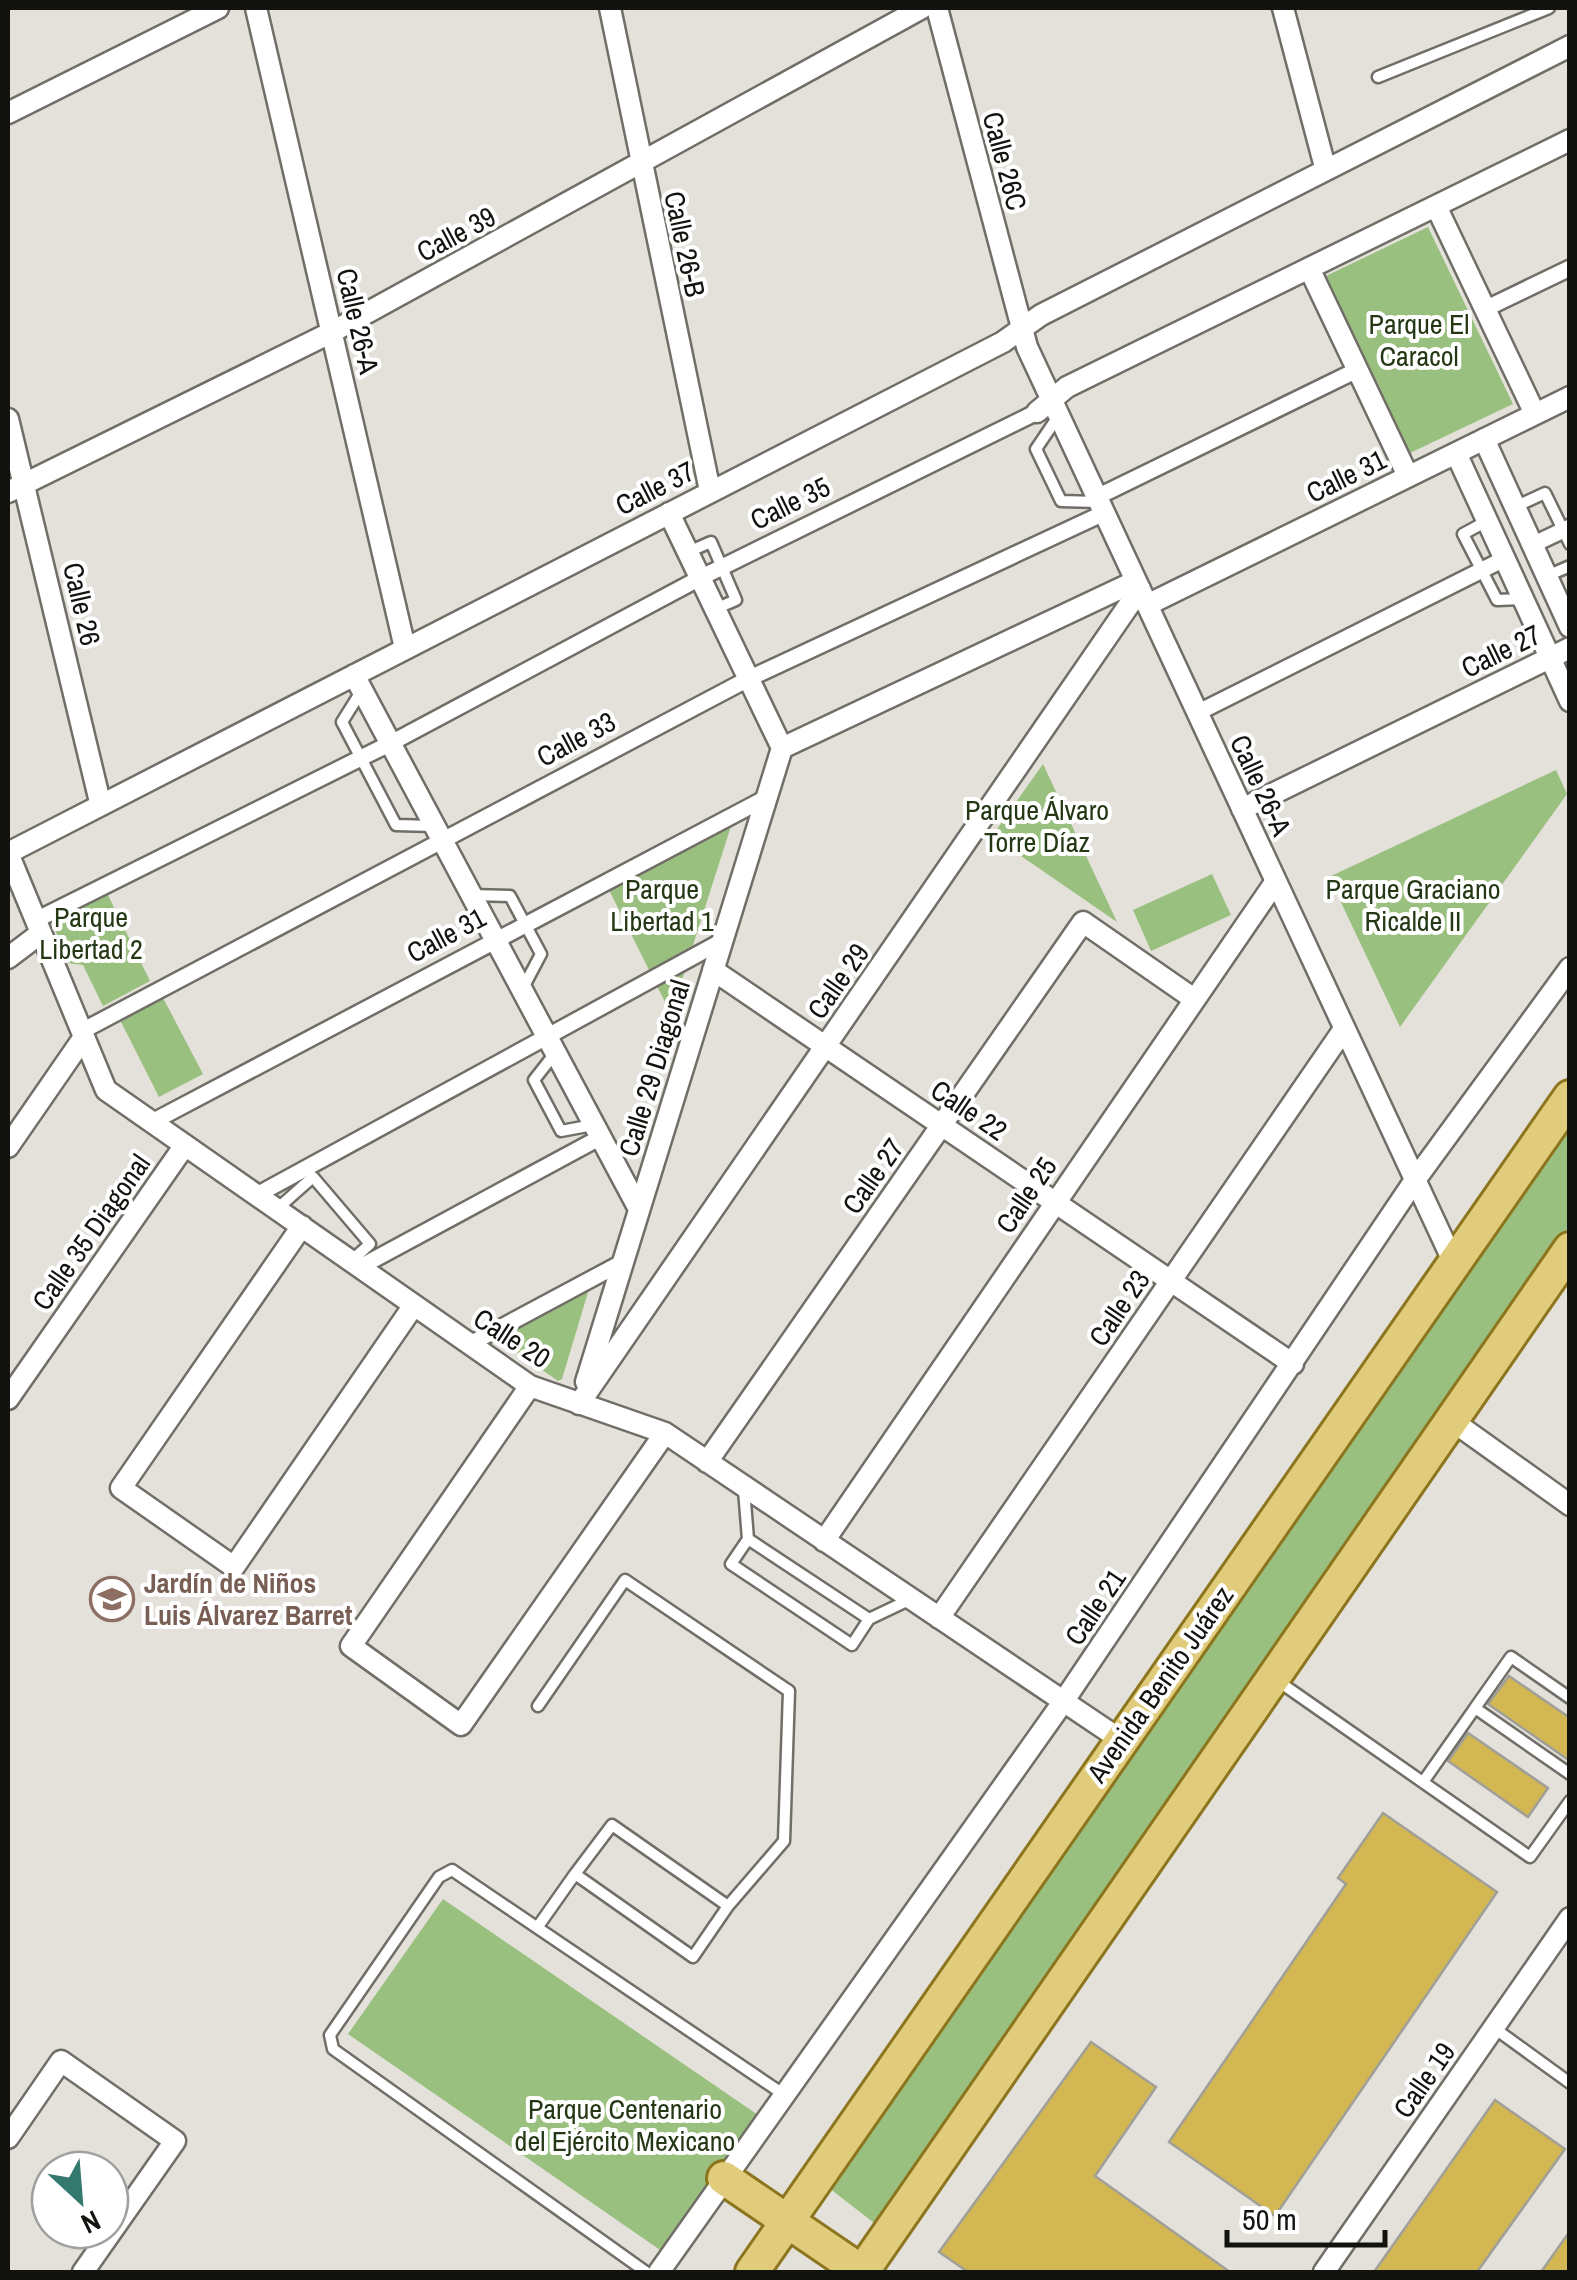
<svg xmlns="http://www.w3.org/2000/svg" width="1577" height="2280" font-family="'Archivo Narrow',sans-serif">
	<rect width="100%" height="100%" fill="#e3e1da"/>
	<!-- green -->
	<path fill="#9ac07f" d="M1428,227L1513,404L1410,453L1326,276Z
		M1043,764L1117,922L992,836Z
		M1556,770L1567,794L1400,1027L1329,877Z
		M732,823L671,1014L608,888Z
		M1212,874L1231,915L1151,951L1133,910Z
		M106,891L150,981L103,1006L83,965L67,963L51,918Z
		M161,994L203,1074L159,1097L118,1016Z
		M1569,1118V1227L878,2226L829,2188Z
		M592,1279L562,1379L558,1381L491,1334Z
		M443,1899L758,2115L663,2252L348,2034Z"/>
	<!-- building -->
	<path fill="#d2b752" stroke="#a09f98" stroke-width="2.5" d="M1509,1676L1570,1718V1761L1488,1704Z
		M1468,1733L1548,1788L1528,1817L1448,1761Z
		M1383,1813L1497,1892L1275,2216L1169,2142L1346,1884L1338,1878Z
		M1091,2042L1156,2087L1095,2176L1230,2272H968L939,2252Z
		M1495,2100L1565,2149L1477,2272H1374Z
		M1570,2231V2272H1541Z"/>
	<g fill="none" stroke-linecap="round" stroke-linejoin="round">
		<defs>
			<path id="service" d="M1378,77L1549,8
				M1059,415L1036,449L1061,501L1098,502
				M1515,507L1545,493L1570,544
				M1487,521L1463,534L1497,600L1522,599
				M688,552L711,542L736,600L715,609
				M1547,576L1570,566
				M362,690L342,722L396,825L434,826
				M472,895L510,896L541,954L523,988
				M556,1052L534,1080L561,1131L593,1125
				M277,1209L313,1177L370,1244L352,1260
				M744,1490L748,1539
				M869,1619L748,1539L731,1564L852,1645L869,1619L911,1599
				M1278,1681L1530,1857L1570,1801
				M538,1706L625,1580L789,1691L784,1841L728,1906
				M1475,1708L1511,1657L1570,1698
				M1423,1782L1475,1708L1570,1774
				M539,1925L575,1874L693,1957L728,1906L612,1825L575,1874
				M1494,2028L1570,2083
				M646,2272L333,2049L330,2035L439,1877L452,1870L783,2094"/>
			<path id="pedestrian" d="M1485,309L1570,268
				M1097,497L1357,370
				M1532,545L1570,527
				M1197,713L1504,559
				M36,920L391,743L700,578L1037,412
				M82,1031L748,679L1104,513
				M152,1122L766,798
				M257,1195L722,941
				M360,1267L601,1137
				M470,1344L623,1262"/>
			<path id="minor" d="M256,8L405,648
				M610,8L710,491
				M937,8L1027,347L1454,1263
				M1283,8L1325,167
				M8,113L218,8
				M1436,206L1535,414
				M1309,268L1408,476
				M1037,412L1067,387L1570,140
				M8,419L100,802
				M1484,439L1570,627
				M1456,453L1570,701
				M8,492L332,332L922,8
				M669,513L782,748
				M1147,605L1570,397
				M354,675L639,1209
				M782,748L1136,581
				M1242,809L1570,648
				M8,853L1003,342L1041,315L1570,46
				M8,853L106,1090L530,1386L665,1433L1121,1740
				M8,958L41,933
				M713,970L1293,1364
				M8,1147L84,1037
				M302,1226L121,1488L234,1567L414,1305
				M586,1382L782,748
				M530,1386L351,1646L461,1725L665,1433
				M8,1399L185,1145
				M579,1404L1140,589
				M1451,1420L1570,1505
				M707,1462L1083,922L1194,999
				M824,1541L1276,881
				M939,1618L1344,1029
				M8,2138L61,2061L175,2141L83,2272
				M659,2272L1063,1702L1415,1180L1570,968
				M1324,2272L1570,1918"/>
			<path id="primary" d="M724,2178L862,2272
				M752,2272L1570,1097
				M862,2272L1570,1249"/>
		</defs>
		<!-- service casing -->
		<use href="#service" stroke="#706e67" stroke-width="15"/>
		<!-- pedestrian casing -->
		<use href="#pedestrian" stroke="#706e67" stroke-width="20"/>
		<!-- minor casing -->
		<use href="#minor" stroke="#706e67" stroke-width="25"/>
		<!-- primary casing -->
		<use href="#primary" stroke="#8c751d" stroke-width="38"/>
		<!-- service -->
		<use href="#service" stroke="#fff" stroke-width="10"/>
		<!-- pedestrian -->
		<use href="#pedestrian" stroke="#fff" stroke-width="15"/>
		<!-- minor -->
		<use href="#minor" stroke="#fff" stroke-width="20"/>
		<!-- primary -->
		<use href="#primary" stroke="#e1cc7c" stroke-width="32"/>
	</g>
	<!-- icons -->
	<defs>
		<symbol id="school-ring" viewBox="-11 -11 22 22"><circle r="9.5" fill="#fff" stroke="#8d6e63" stroke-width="1.5"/><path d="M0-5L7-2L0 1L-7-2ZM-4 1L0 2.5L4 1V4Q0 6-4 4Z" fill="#8d6e63"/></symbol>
	</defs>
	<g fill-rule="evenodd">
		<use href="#school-ring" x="87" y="1574" width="50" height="50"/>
	</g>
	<g text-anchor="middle" stroke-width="8" stroke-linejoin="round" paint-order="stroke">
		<!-- street labels -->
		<g font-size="28" fill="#12120f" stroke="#fff">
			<text transform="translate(1005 161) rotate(75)" y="10">Calle 26C</text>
			<text transform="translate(456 234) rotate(-28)" y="10">Calle 39</text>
			<text transform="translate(685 244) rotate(78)" y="10">Calle 26-B</text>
			<text transform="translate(358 321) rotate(77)" y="10">Calle 26-A</text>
			<text transform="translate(1346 476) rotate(-26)" y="10">Calle 31</text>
			<text transform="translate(655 488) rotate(-27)" y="10">Calle 37</text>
			<text transform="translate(790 503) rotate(-26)" y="10">Calle 35</text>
			<text transform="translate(82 604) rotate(77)" y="10">Calle 26</text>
			<text transform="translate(1501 651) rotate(-26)" y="10">Calle 27</text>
			<text transform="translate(576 739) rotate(-28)" y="10">Calle 33</text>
			<text transform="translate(1261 785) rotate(65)" y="10">Calle 26-A</text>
			<text transform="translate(446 935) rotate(-28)" y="10">Calle 31</text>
			<text transform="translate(838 981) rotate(-55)" y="10">Calle 29</text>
			<text transform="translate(654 1068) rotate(-73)" y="10">Calle 29 Diagonal</text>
			<text transform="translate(969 1110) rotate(34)" y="10">Calle 22</text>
			<text transform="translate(873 1176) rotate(-55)" y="10">Calle 27</text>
			<text transform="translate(1026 1195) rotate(-56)" y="10">Calle 25</text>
			<text transform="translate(91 1232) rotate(-55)" y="10">Calle 35 Diagonal</text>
			<text transform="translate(1119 1308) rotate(-56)" y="10">Calle 23</text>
			<text transform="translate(512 1338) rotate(33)" y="10">Calle 20</text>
			<text transform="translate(1095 1607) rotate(-56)" y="10">Calle 21</text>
			<text transform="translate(1160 1684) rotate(-55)" y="10">Avenida Benito Juárez</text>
			<text transform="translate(1424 2080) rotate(-55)" y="10">Calle 19</text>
		</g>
		<!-- park labels -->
		<g font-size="28" fill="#243815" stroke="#fff">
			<text x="1419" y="334">Parque El<tspan x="1419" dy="32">Caracol</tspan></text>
			<text x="1037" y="820">Parque Álvaro<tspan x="1037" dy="32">Torre Díaz</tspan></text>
			<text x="662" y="899">Parque<tspan x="662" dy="32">Libertad 1</tspan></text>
			<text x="1413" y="899">Parque Graciano<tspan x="1413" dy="32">Ricalde II</tspan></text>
			<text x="91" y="927">Parque<tspan x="91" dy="32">Libertad 2</tspan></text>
			<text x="625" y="2119">Parque Centenario<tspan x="625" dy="32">del Ejército Mexicano</tspan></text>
		</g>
		<!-- education labels -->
		<g font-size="28" font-weight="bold" fill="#785e54" stroke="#fff" text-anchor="start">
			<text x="144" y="1593">Jardín de Niños<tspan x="144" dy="32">Luis Álvarez Barret</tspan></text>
		</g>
	</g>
	<!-- border -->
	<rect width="1577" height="2280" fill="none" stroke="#12120f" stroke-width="20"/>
	<!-- north arrow -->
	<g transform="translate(80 2200) rotate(154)"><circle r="48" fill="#ffffff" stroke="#a0a09f" stroke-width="2.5"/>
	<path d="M0-8L18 38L0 25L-18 38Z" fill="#34796e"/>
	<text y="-15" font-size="28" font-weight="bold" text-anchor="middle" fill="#12120f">N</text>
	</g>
	<!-- scale -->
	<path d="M1227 2230v15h158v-15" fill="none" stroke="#12120f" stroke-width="5"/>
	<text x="1242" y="2230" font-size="30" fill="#12120f" stroke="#ffffff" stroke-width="8" paint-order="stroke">50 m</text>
</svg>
